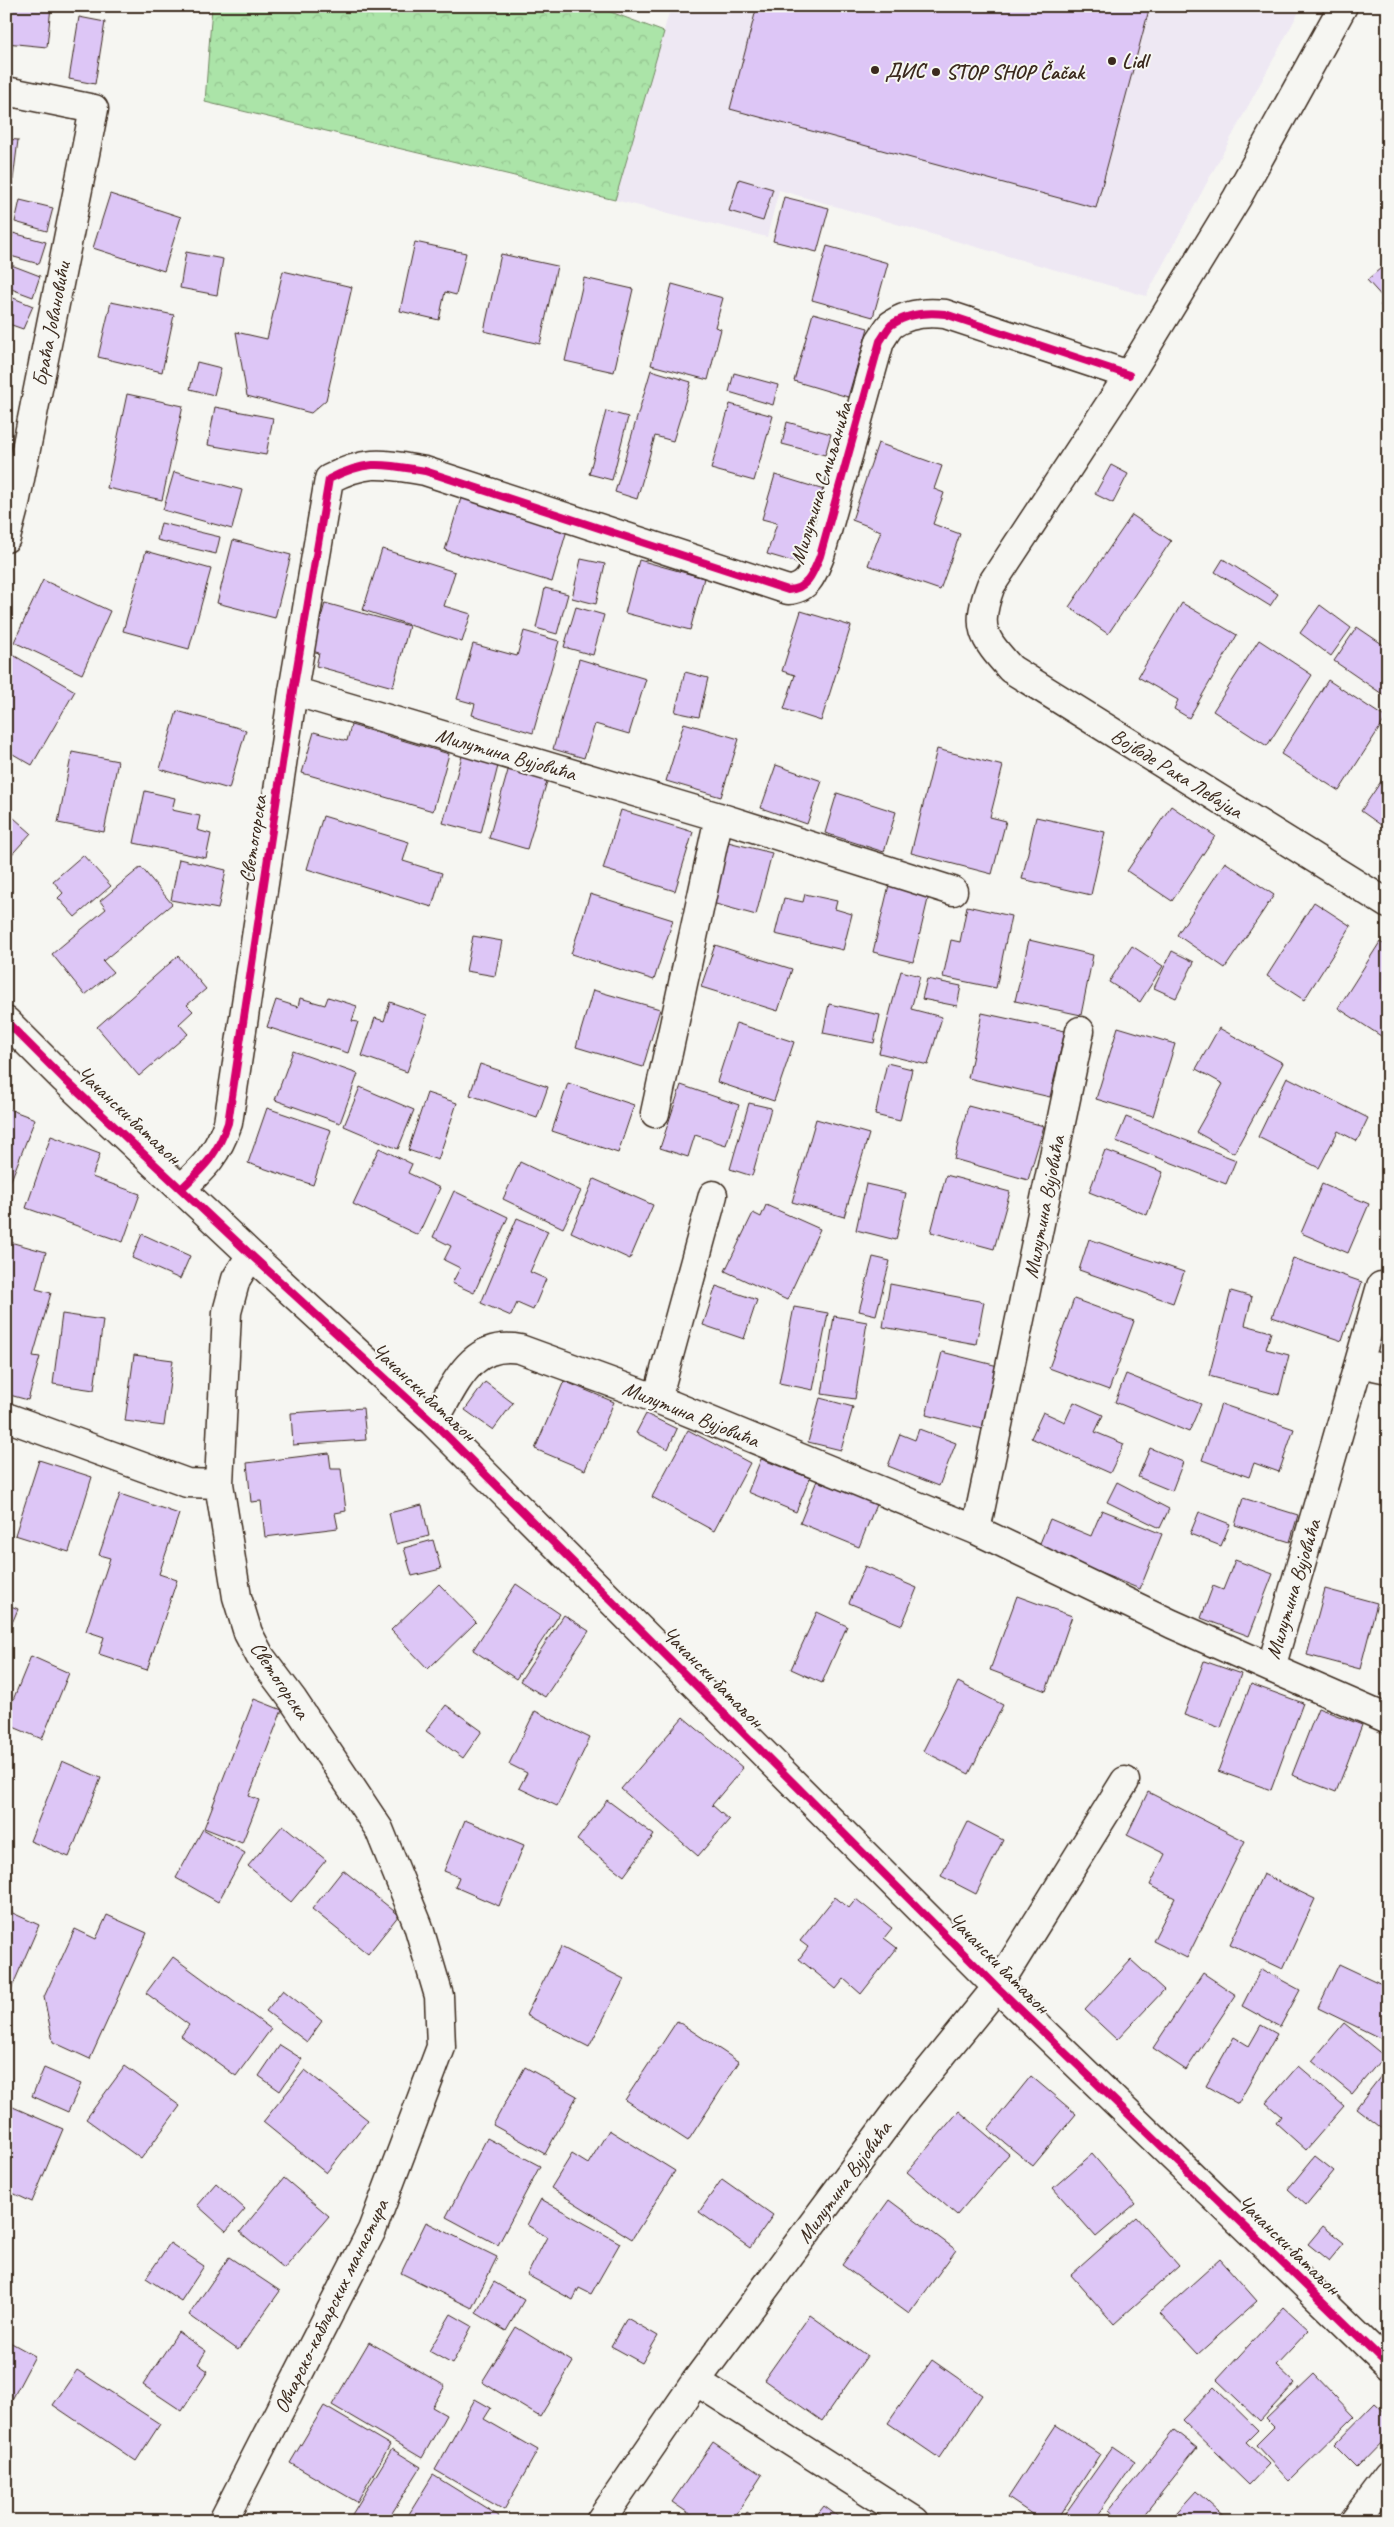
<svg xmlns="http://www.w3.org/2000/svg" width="1394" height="2527" font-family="Caveat,sans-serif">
	<defs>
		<pattern id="forest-crowns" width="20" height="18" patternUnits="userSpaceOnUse" patternTransform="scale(1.25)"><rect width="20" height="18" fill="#abe4a8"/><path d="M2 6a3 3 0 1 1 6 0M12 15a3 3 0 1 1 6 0" fill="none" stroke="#94c490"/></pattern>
	</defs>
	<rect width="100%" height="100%" fill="#f6f6f2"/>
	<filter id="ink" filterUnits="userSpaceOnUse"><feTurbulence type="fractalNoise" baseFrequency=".02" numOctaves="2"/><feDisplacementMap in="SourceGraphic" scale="10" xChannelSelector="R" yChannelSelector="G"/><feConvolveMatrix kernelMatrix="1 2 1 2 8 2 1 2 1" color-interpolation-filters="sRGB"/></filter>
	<g filter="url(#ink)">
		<!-- built -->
		<path fill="#eee8f3" d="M671,6H1302L1146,296L779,190L767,237L615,200Z"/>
		<!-- forest -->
		<path fill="url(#forest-crowns)" stroke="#738763" d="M212,6H595L664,32L615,200L205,102Z"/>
		<!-- building -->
		<path fill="#ddc6f6" stroke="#3b2a1e" d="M6,6H51L47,47L6,43Z
			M757,6H1150L1096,208L730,109Z
			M79,17L105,22L95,84L69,79Z
			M1388,105V125L1379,118Z
			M6,139L18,140L9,212L6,211Z
			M739,179L773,189L763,221L729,211Z
			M110,194L181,217L164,271L93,248Z
			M784,197L829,208L817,252L773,241Z
			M20,200L53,208L47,231L15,222Z
			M13,233L46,242L39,264L7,255Z
			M415,242L466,253L456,295L445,292L439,320L400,311Z
			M827,246L888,263L873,317L812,300Z
			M186,252L223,259L217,295L180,288Z
			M501,254L557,266L540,344L484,331Z
			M1388,262V314L1380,305L1385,300L1367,280Z
			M6,263L40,276L33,297L6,287Z
			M283,271L352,287L326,400L311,413L247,396L236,332L267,339Z
			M584,278L633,289L614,372L565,361Z
			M672,284L723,298L715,327L721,329L708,380L651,365Z
			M6,295L33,306L23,329L6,323Z
			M111,302L174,315L162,372L98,357Z
			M813,313L868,328L848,397L794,381Z
			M197,362L221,368L214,395L190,389Z
			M651,370L691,382L673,441L655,436L637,499L615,492Z
			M734,373L778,385L773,405L729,392Z
			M127,394L183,406L162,500L107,488Z
			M730,404L773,416L754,481L711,469Z
			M215,407L273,418L266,455L208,445Z
			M606,411L628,417L612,480L589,474Z
			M787,422L831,434L825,455L782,444Z
			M878,443L942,466L934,489L944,493L933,524L960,534L940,590L868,565L881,531L852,520Z
			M1111,465L1128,474L1113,503L1095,494Z
			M174,472L242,490L232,529L163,510Z
			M775,475L824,490L801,564L767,554L777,523L762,519Z
			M461,498L567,530L552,582L445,550Z
			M1132,515L1171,541L1108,634L1069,607Z
			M161,523L220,537L216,554L157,540Z
			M233,540L291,555L275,618L217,603Z
			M382,549L455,572L444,606L471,614L462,642L363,610Z
			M146,551L211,569L189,649L123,631Z
			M581,559L605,564L596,604L572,598Z
			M1223,559L1278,594L1270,606L1215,572Z
			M639,560L704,578L690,630L625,613Z
			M43,580L110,611L82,674L14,642Z
			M545,588L568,594L557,634L536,628Z
			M325,603L409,626L393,687L316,666L319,653L312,651Z
			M1182,603L1237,635L1189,718L1174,709L1178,700L1138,677Z
			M1320,605L1351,628L1331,656L1300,633Z
			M576,607L604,615L593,655L564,647Z
			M801,611L851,626L821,721L784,709L795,675L782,671Z
			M1357,627L1388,648V698L1334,661Z
			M524,631L559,641L533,733L472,715L475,704L457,699L473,644L517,656Z
			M1259,640L1312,675L1267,746L1213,711Z
			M8,652L75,691L32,765L6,750Z
			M579,659L646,679L629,734L595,724L584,758L553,749Z
			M685,672L708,678L699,717L675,712Z
			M1328,680L1386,718L1339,791L1281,754Z
			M177,711L246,730L229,789L160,769Z
			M684,723L739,739L721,797L666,781Z
			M351,725L449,754L433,811L302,773L314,732L347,741Z
			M937,749L1003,766L990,817L1006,821L992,874L911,853Z
			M72,752L118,761L104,832L58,823Z
			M462,756L498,766L481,833L443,823Z
			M776,765L822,781L807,824L761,808Z
			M509,767L548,778L527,849L489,838Z
			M1388,771V830L1361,811Z
			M145,791L175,798L172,810L200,816L197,830L211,834L206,858L134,843Z
			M837,793L896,812L884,852L825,833Z
			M1171,806L1215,836L1172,901L1127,871Z
			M621,810L693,832L675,891L603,869Z
			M6,811L31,833L6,861Z
			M323,816L409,842L403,861L442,873L432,907L307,869Z
			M1036,817L1105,832L1091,895L1022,879Z
			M728,842L772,853L756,915L712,903Z
			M83,855L111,886L75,917L58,898L63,893L53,881Z
			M179,859L226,870L218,909L171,900Z
			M1225,862L1274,895L1225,968L1177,935Z
			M141,867L172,904L103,961L113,972L85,995L52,954L106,909L100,901Z
			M889,885L929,895L913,962L873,952Z
			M590,894L673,920L654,980L571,954Z
			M805,894L837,901L835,909L852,914L843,950L775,934L784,898L803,902Z
			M1314,902L1351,926L1304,1000L1267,976Z
			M967,906L1011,916L996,988L943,977L951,940L960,942Z
			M473,936L502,941L495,976L466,971Z
			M1029,940L1093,955L1081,1015L1015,1001Z
			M1380,942L1388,947V1033L1384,1038L1338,1008Z
			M715,945L792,969L778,1011L701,987Z
			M1132,946L1163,966L1140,1002L1109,982Z
			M1172,951L1194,962L1176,998L1154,988Z
			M178,956L206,989L187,1005L193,1011L179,1024L188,1034L139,1076L97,1027Z
			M901,971L920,976L911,1009L942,1017L928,1065L879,1053Z
			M927,979L961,986L957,1006L922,999Z
			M593,990L660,1009L643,1067L576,1047Z
			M328,997L357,1006L352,1021L358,1022L348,1053L267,1027L276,1000L298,1007L300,998L325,1005Z
			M390,1002L427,1015L407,1072L362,1056L375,1018L384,1021Z
			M829,1004L880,1015L874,1043L823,1033Z
			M982,1013L1065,1031L1050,1097L968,1078Z
			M736,1023L794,1042L774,1101L717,1082Z
			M1118,1027L1175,1044L1153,1116L1096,1099Z
			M1219,1028L1283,1063L1234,1153L1196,1132L1223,1084L1196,1069Z
			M293,1051L358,1074L340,1123L275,1100Z
			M887,1063L912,1069L900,1121L875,1115Z
			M480,1064L548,1087L537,1118L470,1095Z
			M1287,1077L1368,1118L1357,1141L1338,1131L1319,1168L1258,1137Z
			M568,1083L634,1105L618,1153L552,1131Z
			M681,1085L739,1105L726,1145L695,1135L688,1157L660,1148Z
			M360,1087L414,1110L398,1149L344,1126Z
			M427,1093L457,1103L438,1160L408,1150Z
			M749,1103L771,1108L752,1176L730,1169Z
			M968,1106L1044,1126L1028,1180L954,1159Z
			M6,1108L35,1119L6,1193Z
			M267,1108L331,1130L313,1185L248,1163Z
			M1126,1117L1236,1160L1226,1184L1116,1141Z
			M816,1119L869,1134L844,1217L792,1202Z
			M51,1136L100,1154L92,1177L140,1194L123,1242L26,1208Z
			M379,1148L412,1164L408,1173L440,1188L418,1235L353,1204Z
			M1105,1150L1163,1172L1147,1215L1089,1192Z
			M520,1162L581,1191L563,1228L503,1199Z
			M946,1175L1010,1192L994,1249L931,1232Z
			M594,1179L653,1205L630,1259L571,1232Z
			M866,1184L906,1193L896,1240L856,1230Z
			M1322,1184L1369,1204L1348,1253L1301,1233Z
			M454,1191L508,1217L474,1293L452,1283L460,1268L444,1260L451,1246L433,1237Z
			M766,1205L820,1229L787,1300L725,1271L753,1213L761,1217Z
			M517,1218L548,1231L530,1272L546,1279L533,1310L517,1303L511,1316L481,1303Z
			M142,1234L190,1256L180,1279L132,1258Z
			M1089,1239L1184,1272L1173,1303L1079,1270Z
			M10,1242L46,1252L36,1289L51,1293L33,1356L40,1357L28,1400L6,1394V1257Z
			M873,1257L890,1261L876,1315L859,1311Z
			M1293,1258L1362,1282L1342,1341L1272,1317Z
			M890,1284L984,1302L976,1344L883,1327Z
			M716,1286L757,1300L744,1339L703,1325Z
			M1231,1291L1252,1297L1245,1325L1271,1332L1266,1349L1289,1355L1279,1395L1209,1376Z
			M1074,1299L1134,1321L1109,1390L1049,1368Z
			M794,1307L828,1313L813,1390L779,1383Z
			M62,1314L103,1320L94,1390L53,1384Z
			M834,1316L867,1322L855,1399L822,1394Z
			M942,1352L998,1366L982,1429L926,1415Z
			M134,1355L173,1360L164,1426L125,1421Z
			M1126,1374L1201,1404L1189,1432L1115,1402Z
			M564,1381L614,1402L585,1470L535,1449Z
			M485,1382L513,1403L493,1430L465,1410Z
			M820,1398L853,1407L841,1450L808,1442Z
			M1074,1402L1103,1415L1095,1432L1124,1444L1110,1473L1031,1438L1043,1412L1065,1422Z
			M1221,1404L1294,1429L1279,1472L1254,1463L1249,1477L1202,1460Z
			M363,1408L366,1440L293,1445L291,1413Z
			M646,1414L677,1429L668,1449L636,1433Z
			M919,1429L956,1443L939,1486L888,1466L900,1434L915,1440Z
			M688,1430L750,1463L714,1531L652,1497Z
			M1150,1448L1183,1462L1172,1491L1138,1477Z
			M329,1453L331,1469H341L346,1511L335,1513L338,1528L265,1537L261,1501L251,1502L247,1463Z
			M761,1459L810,1478L796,1512L748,1492Z
			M39,1460L92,1477L69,1552L15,1535Z
			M818,1478L877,1502L859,1547L800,1523Z
			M1117,1482L1169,1509L1160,1528L1107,1502Z
			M120,1494L179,1514L159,1574L177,1580L147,1670L99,1654L104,1637L86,1631L110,1558L99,1555Z
			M1243,1498L1298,1515L1290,1542L1235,1525Z
			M422,1505L429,1536L396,1544L389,1513Z
			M1102,1510L1162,1534L1140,1589L1038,1548L1050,1519L1091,1536Z
			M1199,1512L1230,1524L1221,1546L1190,1534Z
			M433,1540L441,1569L412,1576L404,1548Z
			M1235,1560L1273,1574L1249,1636L1201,1618L1213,1586L1223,1590Z
			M865,1566L917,1588L902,1625L849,1603Z
			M439,1584L476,1622L428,1669L391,1630Z
			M516,1584L560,1614L516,1679L473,1650Z
			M1384,1588H1388V1612L1380,1611Z
			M1325,1589L1377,1603L1360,1669L1307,1655Z
			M1017,1596L1072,1616L1046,1691L990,1670Z
			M6,1604L18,1609L7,1635H6Z
			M817,1612L847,1626L822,1683L791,1669Z
			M564,1615L589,1631L545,1697L520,1681Z
			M31,1656L69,1673L42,1739L6,1724V1717Z
			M1204,1661L1241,1674L1221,1728L1184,1715Z
			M958,1682L1003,1705L969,1774L923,1751Z
			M1251,1684L1303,1703L1271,1790L1218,1771Z
			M254,1699L282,1710L249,1796L259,1800L242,1843L204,1828Z
			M446,1705L482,1731L463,1758L426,1731Z
			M1318,1708L1362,1725L1336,1792L1292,1775Z
			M535,1711L590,1738L557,1806L519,1788L527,1773L509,1764Z
			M683,1717L743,1768L712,1805L729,1820L698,1856L621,1789Z
			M62,1761L101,1778L69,1857L30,1841Z
			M1148,1792L1245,1841L1187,1958L1153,1941L1175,1898L1150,1885L1165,1854L1127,1835Z
			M607,1800L654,1835L624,1876L577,1840Z
			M465,1820L524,1845L499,1906L455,1887L459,1877L444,1871Z
			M968,1822L1003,1840L976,1894L941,1876Z
			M283,1825L326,1860L291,1902L248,1866Z
			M203,1829L245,1853L218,1902L176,1878Z
			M343,1870L399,1915L368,1954L312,1909Z
			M1263,1874L1315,1899L1283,1969L1230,1944Z
			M835,1897L849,1908L856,1899L892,1928L884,1938L897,1948L861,1994L844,1979L836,1989L799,1959L808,1947L800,1941Z
			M6,1910L39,1925L9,1994L6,1993Z
			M107,1915L147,1933L90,2059L53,2042L44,1997L75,1929L96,1939Z
			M561,1947L624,1979L589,2047L526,2015Z
			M173,1957L271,2029L236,2076L181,2036L189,2025L146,1993Z
			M1131,1960L1164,1990L1117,2040L1085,2010Z
			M1339,1964L1388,1987L1386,2041L1318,2008Z
			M1261,1969L1300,1990L1280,2027L1242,2006Z
			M1203,1973L1236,1995L1186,2070L1153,2048Z
			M283,1990L322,2021L307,2042L266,2011Z
			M677,2021L739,2062L688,2141L625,2100Z
			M1344,2023L1384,2056L1352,2094L1312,2061Z
			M1261,2025L1277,2034L1238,2104L1206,2086L1234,2037L1249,2046Z
			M280,2045L302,2059L280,2091L259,2076Z
			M125,2066L180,2106L141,2159L86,2119Z
			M1298,2066L1344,2106L1306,2150L1276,2123L1281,2116L1266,2103Z
			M525,2067L577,2096L545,2154L493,2125Z
			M1388,2067V2133L1356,2108Z
			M44,2068L81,2084L68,2112L32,2096Z
			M305,2070L368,2120L326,2173L263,2122Z
			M1031,2076L1076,2114L1033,2166L988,2129Z
			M6,2104L63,2129L32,2202L6,2190Z
			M959,2111L1009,2154L957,2215L907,2172Z
			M609,2130L675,2171L632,2239L551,2188L572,2154L588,2164Z
			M487,2138L540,2166L498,2245L446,2217Z
			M1092,2154L1135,2204L1096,2237L1053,2188Z
			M1315,2156L1334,2171L1306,2205L1288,2189Z
			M284,2178L329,2216L284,2269L240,2232Z
			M722,2179L773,2215L750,2248L699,2212Z
			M216,2183L245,2209L226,2231L197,2205Z
			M541,2199L620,2243L591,2294L579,2288L573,2300L527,2275L547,2237L527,2225Z
			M889,2200L956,2250L909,2314L842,2265Z
			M1136,2217L1179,2266L1114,2324L1071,2275Z
			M426,2222L497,2257L472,2308L401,2273Z
			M1323,2226L1344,2243L1329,2261L1308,2244Z
			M170,2243L204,2266L181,2301L146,2278Z
			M229,2257L280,2291L238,2350L189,2315Z
			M1220,2259L1257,2301L1198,2354L1160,2313Z
			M494,2282L524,2300L506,2331L476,2313Z
			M1284,2307L1309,2330L1276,2365L1295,2383L1260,2421L1217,2380Z
			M451,2314L472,2326L452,2364L429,2351Z
			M810,2315L867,2356L822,2421L764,2380Z
			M627,2318L658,2336L642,2363L611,2346Z
			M516,2327L573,2362L540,2417L482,2382Z
			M178,2332L206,2351L198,2364L208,2371L182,2411L143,2385Z
			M6,2340L35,2356L6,2411Z
			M369,2342L445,2386L432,2407L446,2415L422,2458L332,2405Z
			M932,2360L982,2395L939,2458L888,2423Z
			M77,2370L160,2424L136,2461L53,2405Z
			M1313,2374L1354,2417L1289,2481L1256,2445L1274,2427L1266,2419Z
			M1214,2387L1258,2430L1246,2442L1269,2464L1249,2485L1182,2420Z
			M475,2399L491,2408L484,2419L538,2450L504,2510L435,2470Z
			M1375,2403L1388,2415V2436L1357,2468L1334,2445Z
			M324,2406L390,2445L357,2502L290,2463Z
			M1056,2425L1100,2454L1056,2521H1042L1008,2498Z
			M1174,2430L1197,2448L1139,2521H1122L1109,2510Z
			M713,2442L762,2475L732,2521H700L672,2502Z
			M1113,2446L1135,2461L1093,2521H1060Z
			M392,2449L421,2467L387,2521H348Z
			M433,2475L499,2516L496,2521L406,2519Z
			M1196,2491L1229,2521H1169Z
			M824,2506L844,2521H812Z
			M747,2512L760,2521H741Z"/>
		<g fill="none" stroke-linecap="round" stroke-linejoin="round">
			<defs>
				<path id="minor" d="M1343,6L1237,198L1129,375L991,585C975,627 982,637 1011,669L1388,904
					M6,91L94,109L15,504L6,538
					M293,691L719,817L953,891
					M6,1021L64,1079L251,1255L433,1422L997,1987L1388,2365
					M655,1113L719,817
					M181,1189C205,1166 217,1155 228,1123L293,691L329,479C368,459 383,464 425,471L788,590C808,589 813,573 820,556L880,341C883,337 887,329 891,325C906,314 927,312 945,314L1129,375
					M1359,1363L1388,1369
					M657,1399L713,1195
					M6,1417L187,1483L219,1484
					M433,1422C455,1386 470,1340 520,1349L657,1399L976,1530L1172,1624L1271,1668L1381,1286
					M976,1530L1080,1031
					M1271,1668L1388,1719
					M696,2381L915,2521
					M223,2521L372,2230L441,2047L439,1996L418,1925L379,1829L293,1700L260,1656L248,1633L237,1597L219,1484L227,1312L236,1279L251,1255
					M600,2521L696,2381L898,2109L997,1987L1125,1781
					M1354,2521L1388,2476"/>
			</defs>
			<!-- minor casing -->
			<use href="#minor" stroke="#3b2a1e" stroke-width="31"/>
			<!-- minor -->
			<use href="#minor" stroke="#f6f6f2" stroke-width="28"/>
			<defs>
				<path id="cycleway" d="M6,1021L64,1079L251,1255L433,1422L997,1987L1388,2365
					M181,1189C205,1166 217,1155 228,1123L293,691L329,479C368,459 383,464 425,471L788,590C808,589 813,573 820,556L880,341C883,337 887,329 891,325C906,314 927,312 945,314L1129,375"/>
			</defs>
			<!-- cycleway casing -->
			<use href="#cycleway" stroke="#f6f6f2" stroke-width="11"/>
			<!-- cycleway -->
			<use href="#cycleway" stroke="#d6006c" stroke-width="8"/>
		</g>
	</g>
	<!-- markers -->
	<g fill="#3b2a1e" stroke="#f6f6f2" stroke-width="2">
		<circle cx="1112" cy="61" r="5"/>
		<circle cx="875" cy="70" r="5"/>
		<circle cx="936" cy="72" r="5"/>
	</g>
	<g text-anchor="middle" stroke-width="4" stroke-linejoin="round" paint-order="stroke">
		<!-- poi labels -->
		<g font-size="21" font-weight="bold" fill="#3b2a1e" stroke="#f6f6f2" text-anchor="start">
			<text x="1122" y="68">Lidl</text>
			<text x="885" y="77">ДИС</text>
			<text x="946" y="79">STOP SHOP Čačak</text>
		</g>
		<!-- street labels -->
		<g font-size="21" fill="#3b2a1e" stroke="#f6f6f2">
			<text transform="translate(51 324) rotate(-79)" y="7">Браћа Јовановићи</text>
			<text transform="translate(821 483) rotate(-73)" y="7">Милутина Смиљанића</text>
			<text transform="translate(506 754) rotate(16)" y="7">Милутина Вујовића</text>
			<text transform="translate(1177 773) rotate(32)" y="7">Војводе Рака Левајца</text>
			<text transform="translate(253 839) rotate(-81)" y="7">Светогорска</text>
			<text transform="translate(129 1115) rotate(43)" y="7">Чачански батаљон</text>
			<text transform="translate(1044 1207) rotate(-79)" y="7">Милутина Вујовића</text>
			<text transform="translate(424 1392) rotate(43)" y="7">Чачански батаљон</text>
			<text transform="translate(691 1414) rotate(22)" y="7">Милутина Вујовића</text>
			<text transform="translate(1293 1589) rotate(-73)" y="7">Милутина Вујовића</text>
			<text transform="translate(713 1677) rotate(45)" y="7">Чачански батаљон</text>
			<text transform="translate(280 1680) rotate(56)" y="7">Светогорска</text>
			<text transform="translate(999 1963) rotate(45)" y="7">Чачански батаљон</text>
			<text transform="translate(844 2182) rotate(-54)" y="7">Милутина Вујовића</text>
			<text transform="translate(1289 2245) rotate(44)" y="7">Чачански батаљон</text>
			<text transform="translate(331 2306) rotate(-64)" y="7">Овчарско-кабларских манастира</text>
		</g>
	</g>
	<!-- margin -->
	<rect width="1394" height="2527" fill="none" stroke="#f6f6f2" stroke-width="25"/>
	<rect x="12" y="12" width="1369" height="2502" fill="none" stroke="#3b2a1e" stroke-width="2" filter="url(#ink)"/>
</svg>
